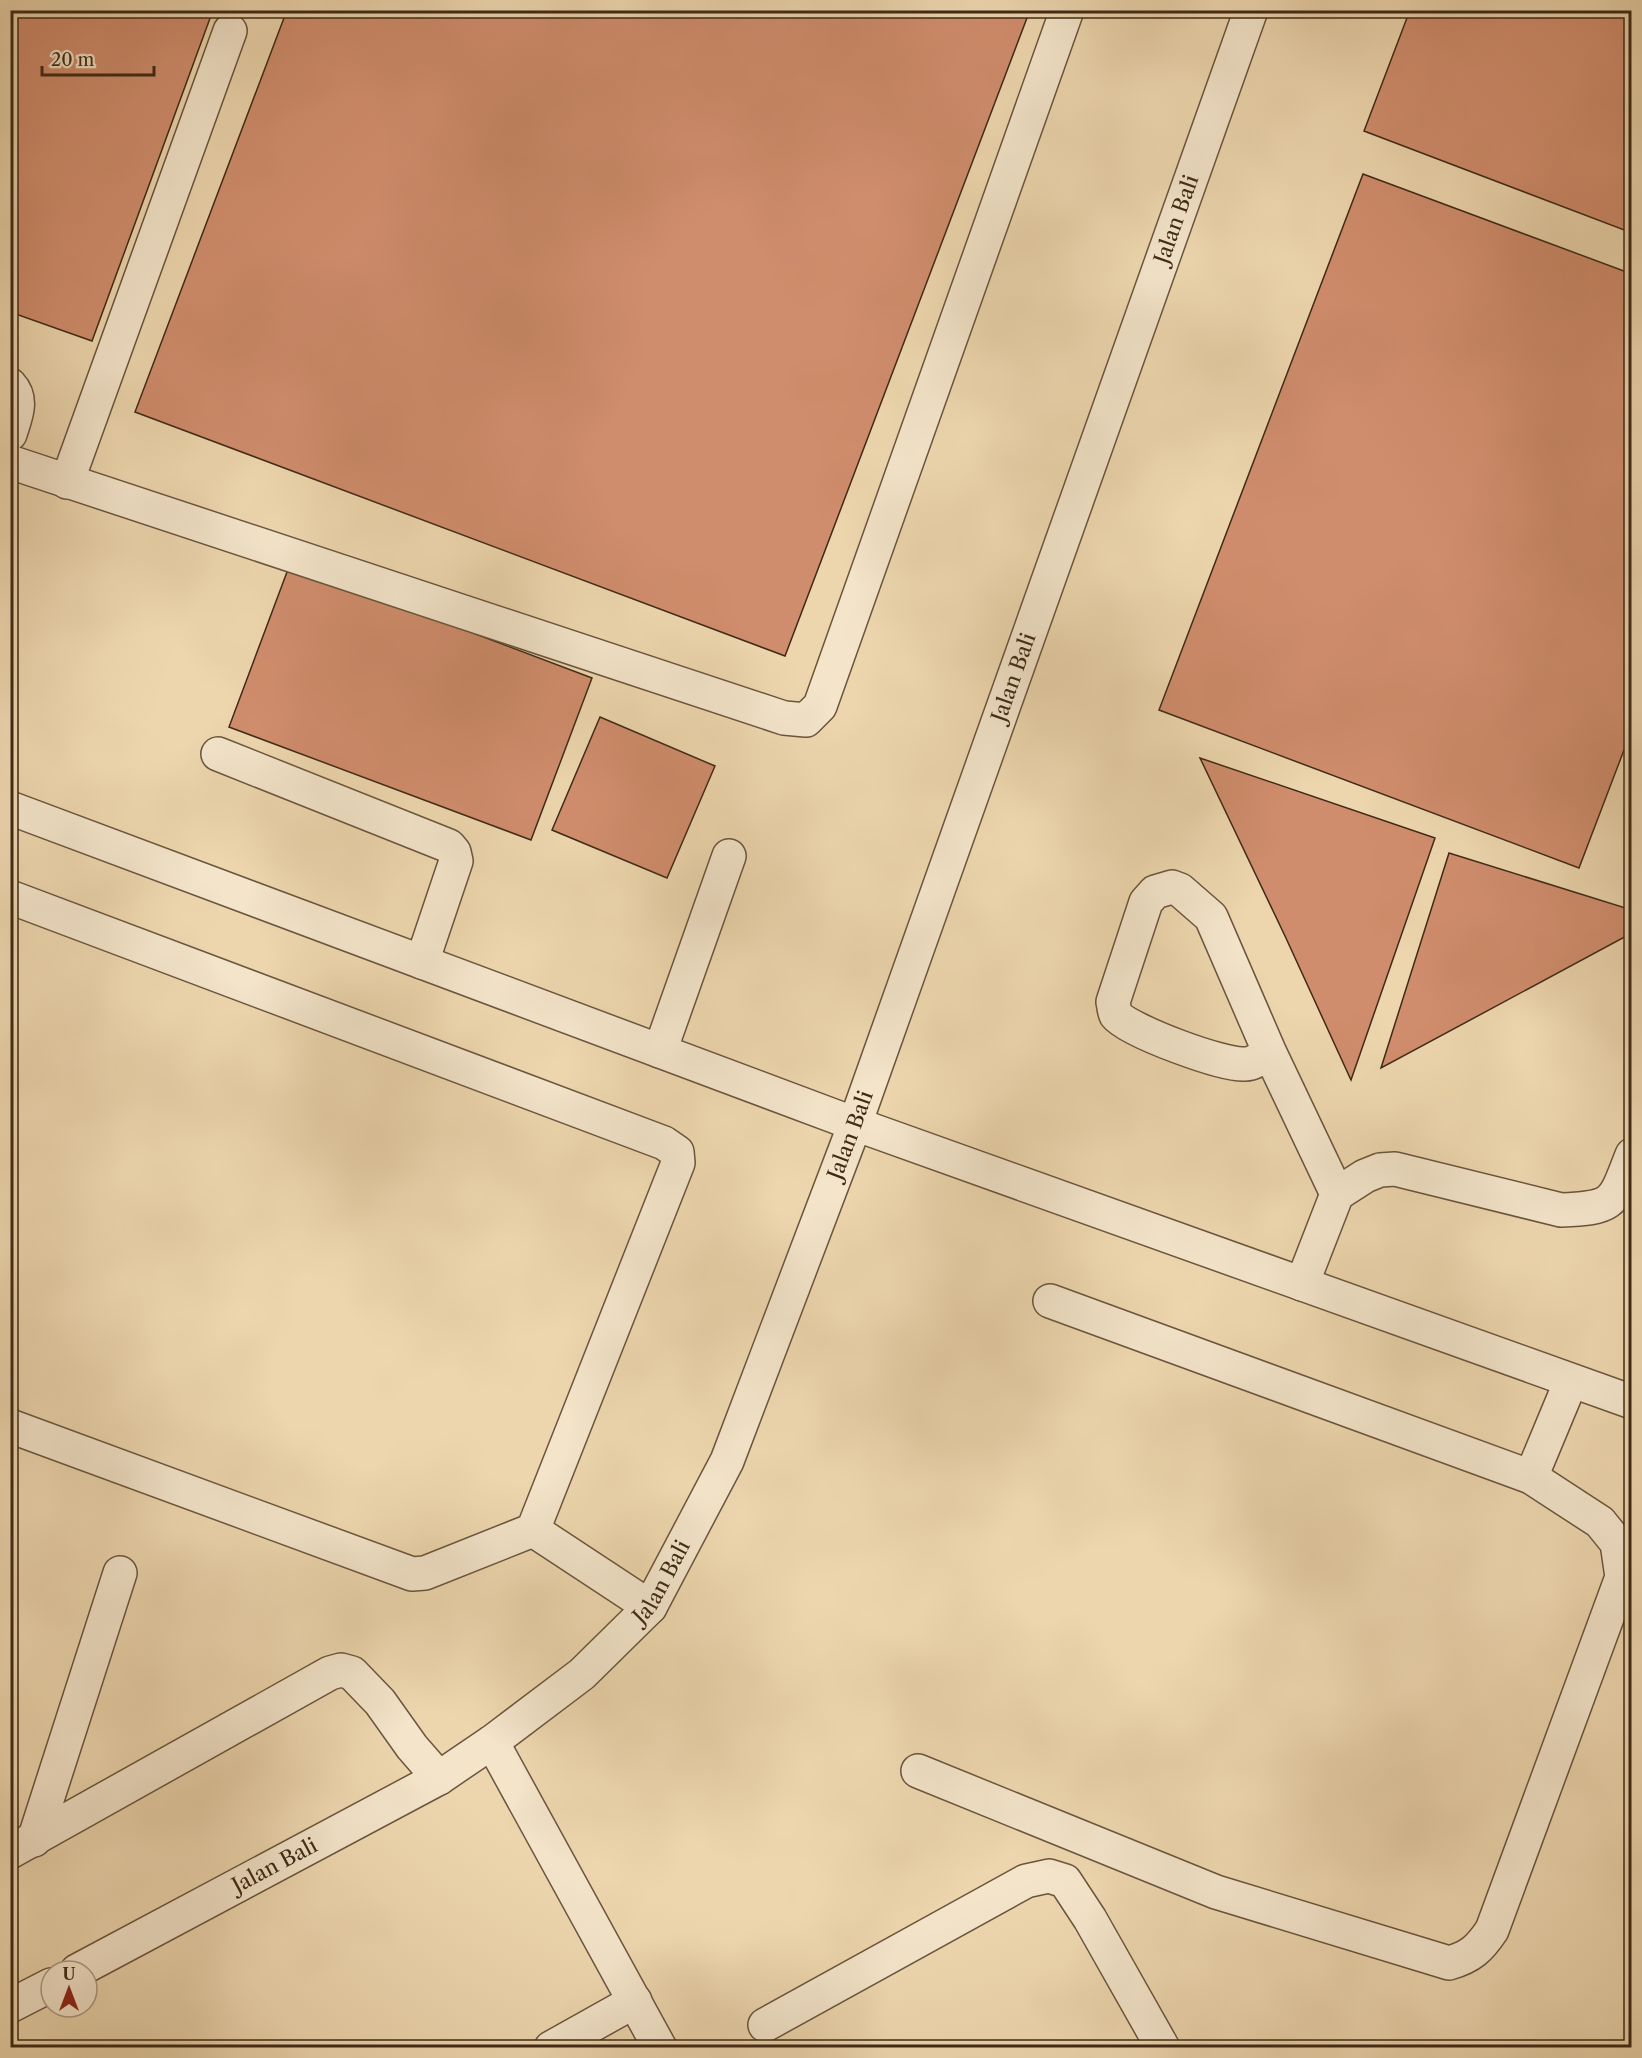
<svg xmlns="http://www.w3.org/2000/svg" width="1642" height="2058" font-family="'Libre Caslon Text',serif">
	<rect width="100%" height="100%" fill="#edd6ae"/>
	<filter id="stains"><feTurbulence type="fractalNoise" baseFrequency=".00333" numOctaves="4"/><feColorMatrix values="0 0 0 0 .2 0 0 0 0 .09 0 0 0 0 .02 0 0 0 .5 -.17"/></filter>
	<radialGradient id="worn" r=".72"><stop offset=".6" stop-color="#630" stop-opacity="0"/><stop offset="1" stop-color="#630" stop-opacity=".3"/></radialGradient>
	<!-- building -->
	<path fill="#d08d6d" stroke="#3f2a17" stroke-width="1.5" d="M10,10H213L92,341L10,312Z
		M287,10H1030L785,656L135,412Z
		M1410,10H1632V233L1364,131Z
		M1363,174L1632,274V729L1579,868L1159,710Z
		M290,564L592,678L531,840L229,727Z
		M600,717L715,766L667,878L552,830Z
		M1200,758L1435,838L1351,1080L1285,936Z
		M1449,853L1632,910V933L1381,1068Z"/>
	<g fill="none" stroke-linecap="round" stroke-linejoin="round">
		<defs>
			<g id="minor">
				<path d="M10,385C24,400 15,417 10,434"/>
				<path d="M10,462L784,718L806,720L820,706L1067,10"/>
				<path d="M67,482L230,31"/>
				<path d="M218,754L449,846L454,852L456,861L422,962"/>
				<path d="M10,808L855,1124L1632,1402"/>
				<path d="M10,897L664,1143L677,1152L678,1163L533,1530L425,1573L412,1574L10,1426"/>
				<path d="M660,1051L729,856"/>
				<path d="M1269,1051C1261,1057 1255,1064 1245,1064C1224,1066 1129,1031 1116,1015C1114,1011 1114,1006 1113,1002L1146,902L1155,892L1172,887L1180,890L1211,917L1269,1051L1337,1194"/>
				<path d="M1302,1284L1337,1194L1365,1176L1380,1170L1395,1169L1561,1210C1616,1208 1613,1203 1632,1155"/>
				<path d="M1050,1301L1531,1477L1571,1381"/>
				<path d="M533,1530L650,1607"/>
				<path d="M492,1742L660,2048"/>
				<path d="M918,1771L1216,1892L1449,1963C1471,1957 1480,1948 1492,1930L1622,1577L1617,1543L1600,1522L1531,1477"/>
				<path d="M34,1840L120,1573"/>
				<path d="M10,1852L330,1673L341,1670L352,1673L380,1702L412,1747L439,1778"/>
				<path id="s1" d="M77,1971L439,1778L492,1742L582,1674L650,1607L727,1461L855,1124L1251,10"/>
				<path d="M10,2006L51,1985"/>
				<path d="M765,2025L1026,1881L1049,1876L1065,1881L1090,1919L1163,2048"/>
				<path d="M551,2048L635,2001"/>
			</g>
		</defs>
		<!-- minor casing -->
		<use href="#minor" stroke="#6a553d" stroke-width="36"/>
		<!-- minor -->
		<use href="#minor" stroke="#f3e4ca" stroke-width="33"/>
	</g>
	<g text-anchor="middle" stroke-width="6" stroke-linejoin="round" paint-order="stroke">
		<!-- street labels -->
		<g font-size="21" fill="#3f2a17" stroke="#f3e4ca">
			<text dy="7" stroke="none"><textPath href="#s1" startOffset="2168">Jalan Bali</textPath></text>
			<text dy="7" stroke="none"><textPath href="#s1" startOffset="1682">Jalan Bali</textPath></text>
			<text dy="7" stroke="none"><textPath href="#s1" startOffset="1196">Jalan Bali</textPath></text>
			<text dy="7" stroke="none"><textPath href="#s1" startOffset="710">Jalan Bali</textPath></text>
			<text dy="7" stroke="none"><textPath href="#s1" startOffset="224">Jalan Bali</textPath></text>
		</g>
	</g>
	<!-- margin -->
	<rect width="1642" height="2058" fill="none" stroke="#edd6ae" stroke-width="36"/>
	<rect x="12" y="12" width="1618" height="2034" fill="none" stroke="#3f2a17" stroke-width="3"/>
	<rect x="18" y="18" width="1606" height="2022" fill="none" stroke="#3f2a17" stroke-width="1.5"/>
	<!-- north arrow -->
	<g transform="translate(69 1989)"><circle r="28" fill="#f3e4ca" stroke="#ab9a82" stroke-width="1.5"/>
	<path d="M0-4.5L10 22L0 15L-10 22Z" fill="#8f2418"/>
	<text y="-9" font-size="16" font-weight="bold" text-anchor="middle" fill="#3f2a17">U</text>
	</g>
	<!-- scale -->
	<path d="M42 66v9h112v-9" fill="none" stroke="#3f2a17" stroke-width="3"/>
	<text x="51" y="66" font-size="18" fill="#3f2a17" stroke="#f3e4ca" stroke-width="4.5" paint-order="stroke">20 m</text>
	<rect width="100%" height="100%" filter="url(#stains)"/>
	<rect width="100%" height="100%" fill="url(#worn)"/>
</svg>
